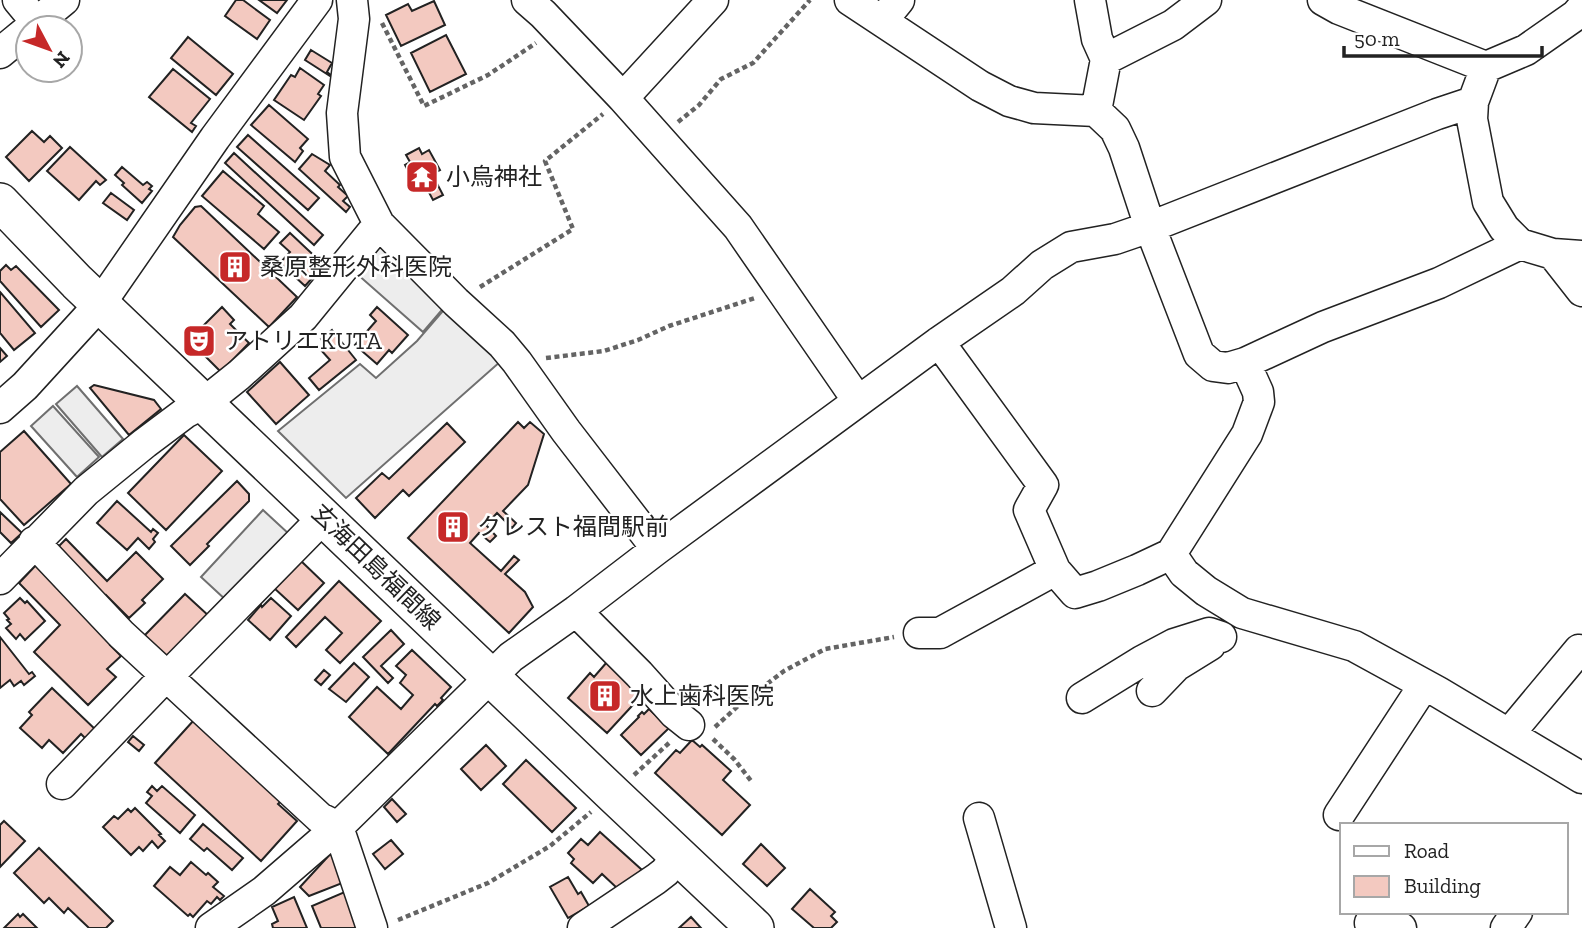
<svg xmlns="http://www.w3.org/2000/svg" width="1582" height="928" font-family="'Zilla Slab','Noto Sans JP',serif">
	<rect width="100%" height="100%" fill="#fff"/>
	<!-- parking -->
	<path fill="#ededed" stroke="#6f6f6f" stroke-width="2" d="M384,242L447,304L423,332L357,274Z
		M448,305L501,361L346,498L278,431L360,364L376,378L417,341Z
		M77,386L123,439L102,457L56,404Z
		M53,406L99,457L77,477L31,426Z
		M263,510L289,534L227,601L201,577Z"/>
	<!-- building -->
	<path fill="#f3c9c0" stroke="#222" stroke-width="2" d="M236,0H243L270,20L257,39L225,16Z
		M259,0H287L277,13Z
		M434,1L445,25L401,46L386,15L408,4L412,11Z
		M446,35L466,74L430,92L411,53Z
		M188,37L233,74L216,95L171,58Z
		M311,50L332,63L327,72L331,75L330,76L305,60Z
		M300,68L324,85L318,94L321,96L304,120L274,100L291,75L295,77Z
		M173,69L210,99L191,123L196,126L192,132L149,97Z
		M269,105L308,139L300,148L303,151L295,162L251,125Z
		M32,131L44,142L50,136L62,148L29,181L6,157Z
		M248,135L319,198L308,210L237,147Z
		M70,147L106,180L100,185L96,181L79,200L47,171Z
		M419,148L422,154L429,150L440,170L432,174L443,195L433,200L423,181L415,185L405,165L410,162L406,155Z
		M234,153L323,235L314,245L225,163Z
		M312,154L330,165L325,171L340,185L338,187L348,196L343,201L350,207L346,212L299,169Z
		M122,167L143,185L147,182L152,186L149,189L152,191L142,203L122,185L124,183L115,175Z
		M223,171L264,206L258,214L279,232L264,249L202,196Z
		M111,193L134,210L127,220L103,203Z
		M201,206L297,297L269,327L173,237L180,225L195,207Z
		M290,233L324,265L305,286L280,263L290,252L280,243Z
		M6,265L11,270L16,266L59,310L41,327L0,281V271Z
		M0,292L35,333L14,350L0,333Z
		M222,307L234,320L230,324L249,343L221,372L189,340Z
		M377,307L408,335L392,353L389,350L377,364L355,345L376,321L370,315Z
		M332,330L356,360L319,390L309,378L330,360L320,349L324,344L321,339Z
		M0,348L7,356L0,362Z
		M280,362L309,395L276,424L247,392Z
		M94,385L154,400L161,409L129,435L90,388Z
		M518,422L524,428L530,422L544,434L528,485L503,511L516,523L512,528L497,513L486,525L496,536L490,542L479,533L470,543L501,571L514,556L519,560L505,574L525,592L533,607L509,633L408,538Z
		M447,423L465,442L409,496L403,490L375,518L356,498L382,473L389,479Z
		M24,431L71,484L24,525L0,499V452Z
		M184,435L222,471L166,530L128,493Z
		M237,481L249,494V501L207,544L209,546L190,565L171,546Z
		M117,501L151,532L153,529L158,533L153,539L155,542L149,549L138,538L127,550L97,523Z
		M0,512L22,533L11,543L0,532Z
		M66,539L107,581L136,552L163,579L142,600L145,603L129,618L106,595L104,598L56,549Z
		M300,560L324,583L298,610L274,588Z
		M38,563L113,642L110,645L121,656L107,669L116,677L88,705L34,652L60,625L19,583Z
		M339,581L381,621L340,663L326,650L342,633L325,617L296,647L286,637Z
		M185,594L210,617L168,659L144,636Z
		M20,598L25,603L27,601L45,621L25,640L20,634L16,639L6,628L11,624L7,620L9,619L4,613Z
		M271,598L291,616L270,640L248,620L261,605L262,607Z
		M391,630L404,644L381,666L393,678L388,683L363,657Z
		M0,637L29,674L32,672L35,676L24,685L21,681L14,686L10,680L0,688Z
		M412,650L451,687L441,698L443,700L437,706L435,704L388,754L349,717L377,687L401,709L413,695L400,683L406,675L396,666Z
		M607,662L643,694L607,733L568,698L590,673L594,677Z
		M354,663L369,677L346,702L329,689Z
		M324,670L330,675L321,685L315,680Z
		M52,688L97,731L88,741L81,734L63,753L49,740L42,748L20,728L32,715L29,712Z
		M649,709L669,728L641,755L621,735L639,717L638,716L642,712L644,714Z
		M194,720L282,800L278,804L297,821L261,861L155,763Z
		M133,736L144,745L139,751L128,742Z
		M692,740L700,747L702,745L731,771L723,780L750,805L722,835L655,773L676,750L680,753Z
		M486,745L506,766L481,790L461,769Z
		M526,760L576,808L552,832L503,784Z
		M152,786L157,791L162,786L195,815L180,833L146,803L152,796L147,792Z
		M392,799L406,814L397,822L384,807Z
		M135,808L161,834L159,835L165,841L158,848L152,841L143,851L139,847L131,855L103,827L114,816L118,819L128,809L131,812Z
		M4,821L25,841L0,867V825Z
		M203,824L243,858L232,870L207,848L204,851L190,839Z
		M600,832L642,870L618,889L602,874L593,883L571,863L574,859L568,853L581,839L588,845Z
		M391,840L403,854L385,869L373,854Z
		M761,844L785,868L767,886L743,864Z
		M39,848L113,921L106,928H89L68,908L64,913L49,898L44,903L14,873Z
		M334,850L345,882L309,896L300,887Z
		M191,862L206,875L208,873L218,882L213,887L224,896L220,900L217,897L211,904L207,901L193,917L190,914L188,916L154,886L170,867L180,875Z
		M568,877L578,894L581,892L589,906L568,918L550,887Z
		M810,889L835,912L831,916L837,922L831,928H814L792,909Z
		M347,891L360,928H321L312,906Z
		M294,897L307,928H273L272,924L278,921L272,907Z
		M18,914L20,917L23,914L37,928H4Z
		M691,917L701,928H679Z"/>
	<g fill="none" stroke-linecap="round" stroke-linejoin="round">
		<defs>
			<path id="minor" d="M18,0L37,23
				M352,0L354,19L342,113L345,157L379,224L456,302L502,344L517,362L566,431L657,549
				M527,0L543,14L623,98L738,227L858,401
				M850,0L980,86L1009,101L1034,108L1096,111L1115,129L1124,148L1150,227L1199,354L1213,366L1228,368L1245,363L1323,327L1439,283L1520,244L1553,254L1582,256
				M1090,0L1097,39L1106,59L1096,111
				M1323,0L1339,9L1486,67L1526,50L1576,15L1582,8
				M882,21L899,0
				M30,28L64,0
				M0,53L28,30
				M1106,59L1173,25L1206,0
				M623,98L713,0
				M1473,102L1472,119L1488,202L1504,228L1520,244
				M1553,254L1582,291
				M939,342L1043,485L1029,510L1055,570L1075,593L1098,586L1137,570L1171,554L1247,434L1259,402L1258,392L1245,363
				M0,408L25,386L100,304L215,138L317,0
				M34,542L121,634L320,818L338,827L372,928
				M1171,554L1184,573L1206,591L1242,613L1354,646L1438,692L1582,778
				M0,579L86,491L145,443L185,413L204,403L239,375L303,317L379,224
				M576,611L639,674L674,713L689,725
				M919,633H940L1055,570
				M1152,691L1176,666L1210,645
				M1082,698L1142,661L1174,644L1209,633L1221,637
				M1509,734L1579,650
				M62,784L158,684L168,676L324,517
				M1339,815L1424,685
				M979,818L1011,928
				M1370,923L1401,928
				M211,928L264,891L338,827L511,657L576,611L657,549L939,342L1013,291L1042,265L1071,247L1115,239L1150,227L1437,114L1473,102L1486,67
				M583,928L656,879L665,872L678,856
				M1506,928L1517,912"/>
			<path id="major" d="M0,202L77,282L613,794L755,928"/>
		</defs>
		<!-- minor casing -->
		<use href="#minor" stroke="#222" stroke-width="33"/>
		<!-- major casing -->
		<use href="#major" stroke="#222" stroke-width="40"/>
		<!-- path -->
		<path stroke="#646464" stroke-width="4.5" stroke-dasharray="5 3.5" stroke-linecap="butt" d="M382,23L424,106L488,75L536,43
			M678,122L699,105L721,79L753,63L810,0
			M480,287L573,229L545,161L603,114
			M546,358L604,351L638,340L669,326L755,298
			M715,727L738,706L784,671L825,649L894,637
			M713,739L734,759L752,782
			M634,775L669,743
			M398,920L488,883L550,846L591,812"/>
		<!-- minor -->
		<use href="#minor" stroke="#fff" stroke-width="30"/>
		<!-- major -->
		<use href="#major" stroke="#fff" stroke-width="37"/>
	</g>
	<!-- icons -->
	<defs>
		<symbol id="temple-square" viewBox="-11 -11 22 22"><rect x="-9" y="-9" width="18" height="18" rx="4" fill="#c62828" stroke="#fff"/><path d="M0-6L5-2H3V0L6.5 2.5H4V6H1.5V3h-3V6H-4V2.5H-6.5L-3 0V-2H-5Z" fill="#fff"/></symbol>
		<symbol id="building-square" viewBox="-11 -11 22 22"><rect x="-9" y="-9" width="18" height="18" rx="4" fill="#c62828" stroke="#fff"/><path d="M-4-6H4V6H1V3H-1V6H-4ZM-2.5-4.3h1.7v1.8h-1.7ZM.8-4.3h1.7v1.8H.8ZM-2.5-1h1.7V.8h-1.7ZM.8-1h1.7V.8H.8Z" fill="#fff"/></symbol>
		<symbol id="theatre-square" viewBox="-11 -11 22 22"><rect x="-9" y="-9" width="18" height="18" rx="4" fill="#c62828" stroke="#fff"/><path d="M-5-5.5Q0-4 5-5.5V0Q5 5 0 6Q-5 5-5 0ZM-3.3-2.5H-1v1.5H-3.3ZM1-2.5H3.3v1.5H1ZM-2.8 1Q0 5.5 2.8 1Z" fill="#fff"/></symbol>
	</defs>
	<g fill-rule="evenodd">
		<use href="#temple-square" x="403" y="158" width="38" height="38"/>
		<use href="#building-square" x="216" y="248" width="38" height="38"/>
		<use href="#theatre-square" x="180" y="322" width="38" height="38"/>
		<use href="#building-square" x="434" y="508" width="38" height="38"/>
		<use href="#building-square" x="586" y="677" width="38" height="38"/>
	</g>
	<g text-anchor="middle" stroke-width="5" stroke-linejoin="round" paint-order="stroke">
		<!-- poi labels -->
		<g font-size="24" fill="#222" stroke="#fff" text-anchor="start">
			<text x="446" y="185">小烏神社</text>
			<text x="260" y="275">桑原整形外科医院</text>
			<text x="224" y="349">アトリエKUTA</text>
			<text x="477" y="535">クレスト福間駅前</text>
			<text x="630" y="704">水上歯科医院</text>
		</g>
		<!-- street labels -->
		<g font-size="24" fill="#222" stroke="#fff">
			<text transform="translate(376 567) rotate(44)" y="8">玄海田島福間線</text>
		</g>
	</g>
	<!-- legend -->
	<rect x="1340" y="823" width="228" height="91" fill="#ffffff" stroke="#a7a7a7" stroke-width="2"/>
	<rect x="1354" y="846" width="35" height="10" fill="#ffffff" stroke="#a7a7a7" stroke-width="2"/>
	<text x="1404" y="858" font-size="21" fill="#222222">Road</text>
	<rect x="1354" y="876" width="35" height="21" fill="#f3c9c0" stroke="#a7a7a7" stroke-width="2"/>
	<text x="1404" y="893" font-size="21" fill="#222222">Building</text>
	<!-- north arrow -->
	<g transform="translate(49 49) rotate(131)"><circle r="33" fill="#ffffff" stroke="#a7a7a7" stroke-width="2"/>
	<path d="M0-5L12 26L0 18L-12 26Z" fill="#c62828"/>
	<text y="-10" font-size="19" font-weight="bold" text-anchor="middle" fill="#222222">N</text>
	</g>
	<!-- scale -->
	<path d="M1344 46v10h198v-10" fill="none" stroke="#222222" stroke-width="3.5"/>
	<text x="1354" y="46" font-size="21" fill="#222222" stroke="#ffffff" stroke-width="5" paint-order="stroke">50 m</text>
</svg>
